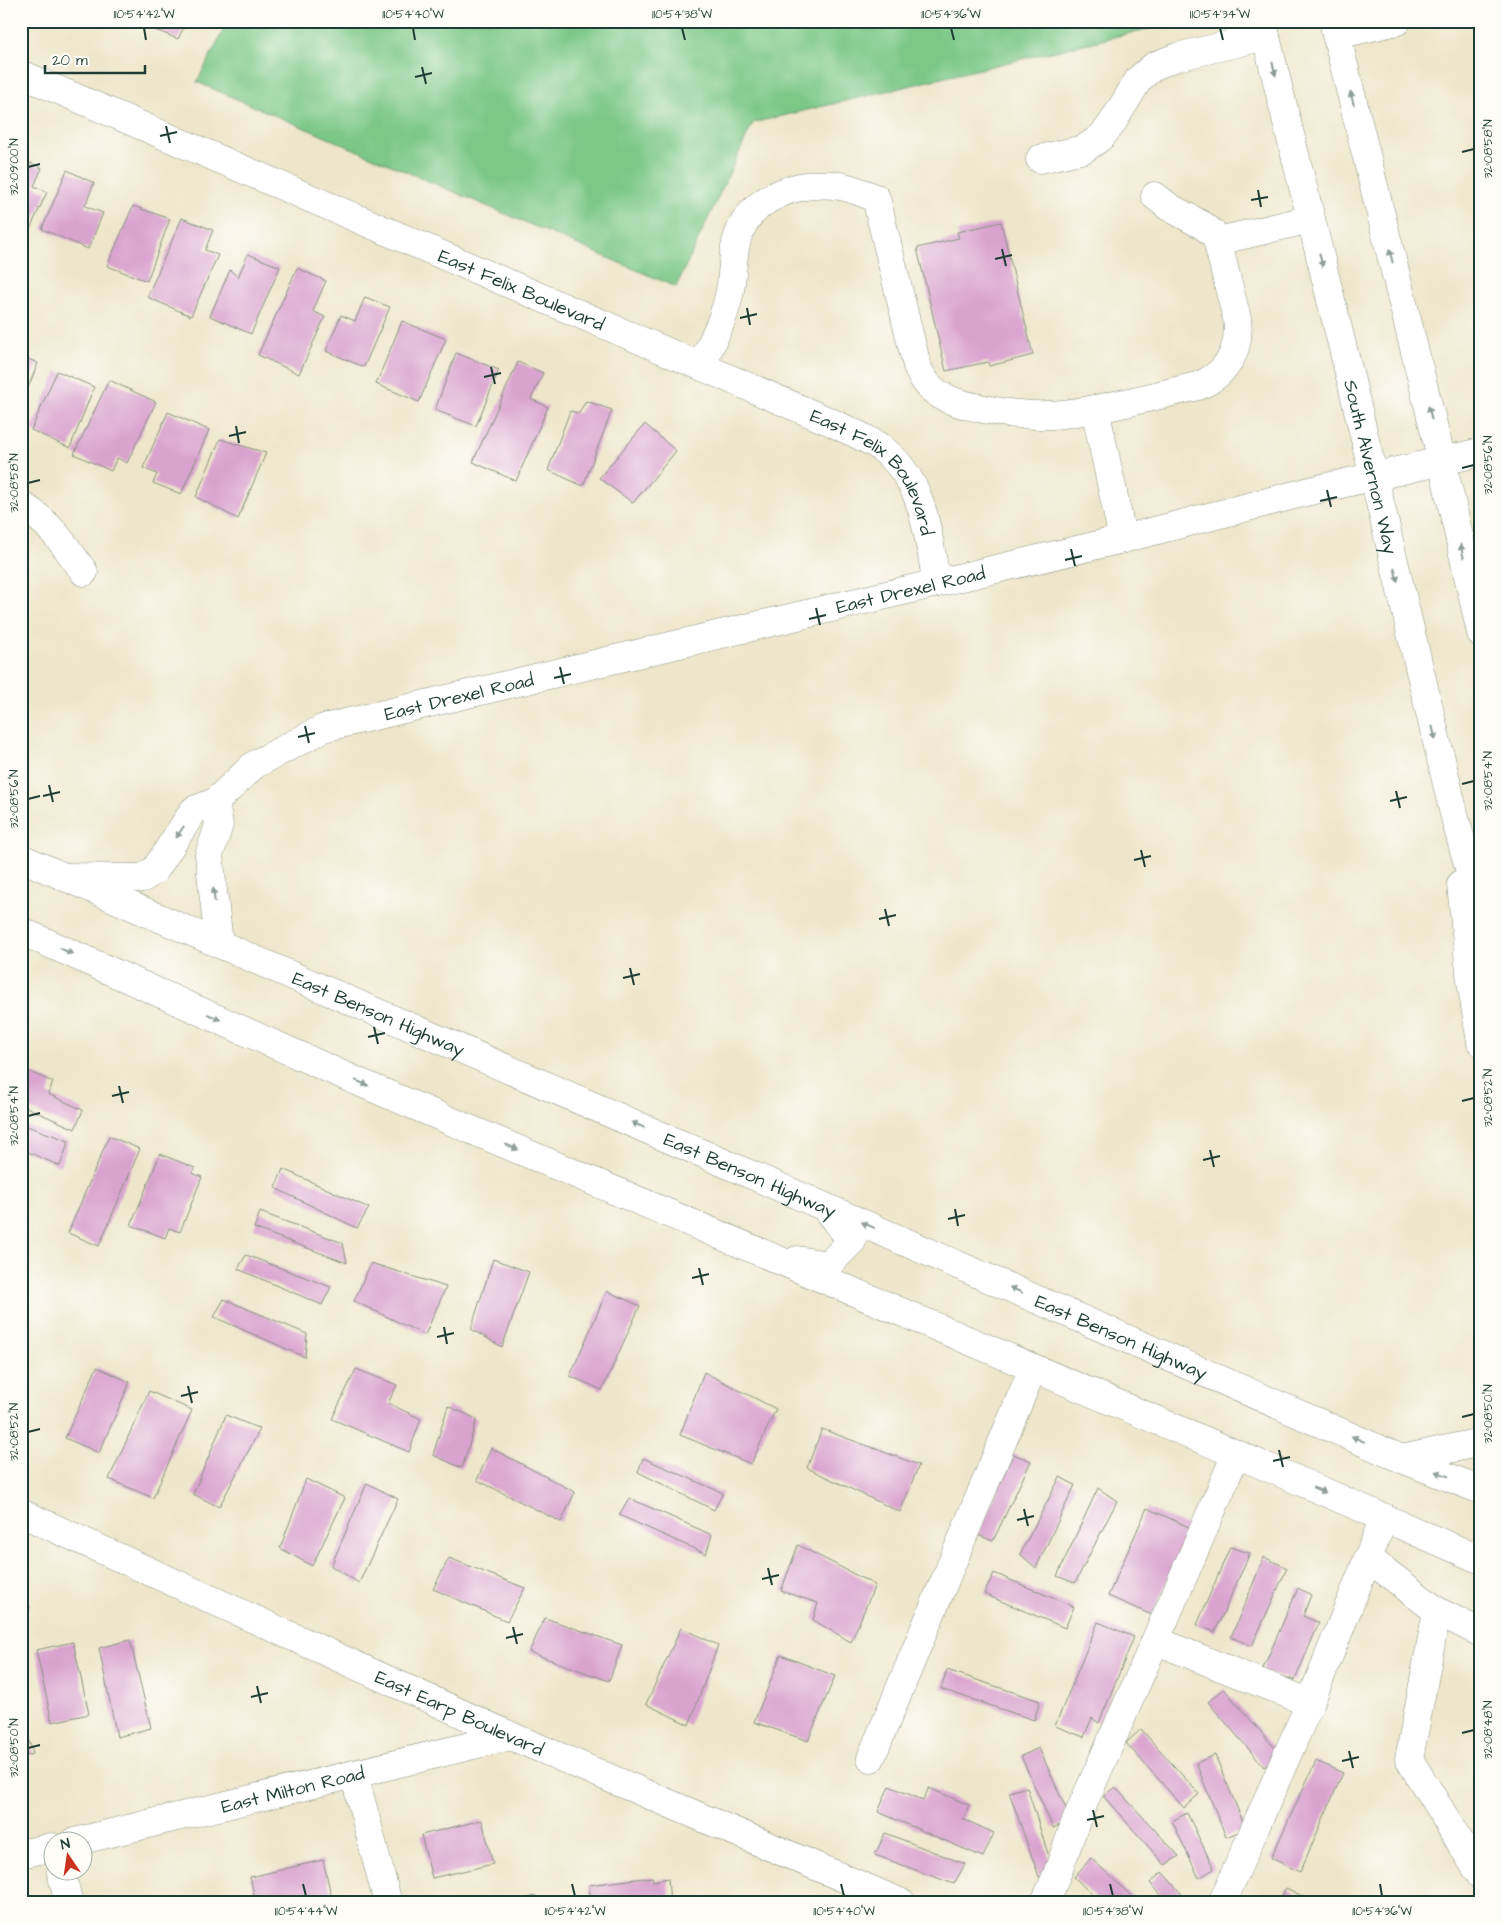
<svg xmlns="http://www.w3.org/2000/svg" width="1502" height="1924" font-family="'Architects Daughter',sans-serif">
	<rect width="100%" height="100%" fill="#fdfcf7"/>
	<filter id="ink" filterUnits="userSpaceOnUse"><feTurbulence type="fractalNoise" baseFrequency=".02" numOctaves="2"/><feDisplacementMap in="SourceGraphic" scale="10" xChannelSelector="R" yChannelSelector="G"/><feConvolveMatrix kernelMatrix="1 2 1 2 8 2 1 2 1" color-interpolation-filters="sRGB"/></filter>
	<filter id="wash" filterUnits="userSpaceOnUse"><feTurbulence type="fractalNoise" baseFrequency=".0096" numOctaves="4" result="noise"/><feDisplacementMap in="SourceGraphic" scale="20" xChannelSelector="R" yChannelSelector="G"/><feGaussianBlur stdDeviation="1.12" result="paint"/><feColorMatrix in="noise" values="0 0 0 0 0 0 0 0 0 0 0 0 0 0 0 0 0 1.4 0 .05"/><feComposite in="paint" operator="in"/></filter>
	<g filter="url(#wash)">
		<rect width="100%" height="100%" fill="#eee6ca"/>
		<!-- green -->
		<path fill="#7bc887" stroke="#4d825e" d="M228,21H1181L753,123L676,287L197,82Z"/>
		<g id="blocks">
			<!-- building -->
			<path fill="#d9a3cf" d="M133,21H187L178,39Z
				M21,159L42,168L34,186L47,192L30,229L21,225Z
				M67,170L94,183L85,206L103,213L88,249L42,229Z
				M133,206L170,219L147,281L107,266Z
				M182,218L213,230L205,250L218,255L191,316L147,297Z
				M1001,222L1033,355L989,366L988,362L946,371L917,248L959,238L957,232Z
				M248,254L280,267L251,334L210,316L230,270L238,277Z
				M297,268L326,281L313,311L325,317L299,374L258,355Z
				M365,297L390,307L364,367L326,351L341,315L355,321Z
				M402,321L446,339L419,402L376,384Z
				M456,353L499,370L476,426L435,410Z
				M21,356L38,363L21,405Z
				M518,362L543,373L531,399L548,407L516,481L473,462Z
				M57,371L94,387L70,448L31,430Z
				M109,380L156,402L127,463L117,458L111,471L74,454Z
				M586,401L612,410L583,486L548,470L570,411L579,413Z
				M168,412L209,430L181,494L153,483L157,474L143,468Z
				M645,424L676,451L633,503L599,478Z
				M220,439L266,453L238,519L196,497Z
				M23,1069L53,1082L48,1094L83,1110L75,1129L21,1105V1074Z
				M21,1124L69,1141L60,1166L21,1149Z
				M109,1136L140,1149L99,1246L68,1233Z
				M160,1154L195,1168L192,1173L202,1177L180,1232L169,1228L165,1238L131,1225Z
				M283,1169L369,1208L357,1228L275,1188Z
				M260,1212L343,1243L347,1263L254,1228Z
				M21,1224L27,1226L21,1238Z
				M246,1255L331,1287L322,1305L238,1269Z
				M493,1259L529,1272L502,1347L471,1329Z
				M371,1263L446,1287L425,1335L354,1301Z
				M607,1291L640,1306L602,1390L570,1376Z
				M224,1299L307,1334L305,1357L214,1317Z
				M97,1367L130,1382L99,1453L65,1438Z
				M356,1369L397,1385L388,1403L421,1419L409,1452L332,1419Z
				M704,1372L776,1409L751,1464L680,1435Z
				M149,1391L192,1410L153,1498L109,1479Z
				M448,1406L477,1419L462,1468L433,1455Z
				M226,1415L260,1429L219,1507L193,1494Z
				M822,1429L919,1465L900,1512L807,1468Z
				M491,1448L575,1492L561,1522L477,1480Z
				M1013,1454L1031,1461L993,1541L978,1535Z
				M643,1458L723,1493L714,1510L638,1472Z
				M1060,1477L1075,1485L1036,1568L1020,1554Z
				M306,1479L345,1498L312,1566L280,1548Z
				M367,1483L398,1499L359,1583L331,1566Z
				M1098,1488L1117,1501L1075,1583L1057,1576Z
				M629,1498L712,1535L706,1554L619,1515Z
				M1147,1508L1191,1528L1152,1615L1108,1596Z
				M798,1545L875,1585L851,1642L813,1620L818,1603L781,1591Z
				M1230,1547L1250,1553L1215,1632L1197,1625Z
				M1264,1557L1287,1568L1252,1646L1231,1637Z
				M449,1558L525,1588L507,1621L433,1589Z
				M994,1573L1074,1607L1065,1628L984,1594Z
				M21,1579L30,1608L21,1610Z
				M1298,1588L1311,1595L1303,1616L1319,1623L1295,1680L1262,1671Z
				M545,1618L622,1645L609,1681L529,1652Z
				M1098,1622L1134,1637L1099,1723L1092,1718L1084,1737L1055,1726Z
				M681,1628L718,1645L689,1725L646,1704Z
				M130,1640L151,1728L117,1737L99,1648Z
				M73,1642L89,1714L52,1722L36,1650Z
				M781,1655L835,1676L808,1741L754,1722Z
				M947,1670L1040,1701L1034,1720L941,1689Z
				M1224,1689L1280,1754L1264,1767L1208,1702Z
				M21,1712L33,1754L21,1757Z
				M1141,1729L1199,1794L1184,1808L1126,1743Z
				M1039,1748L1071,1820L1053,1828L1021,1756Z
				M1215,1755L1246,1829L1226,1837L1196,1763Z
				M1316,1761L1343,1773L1300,1872L1271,1858Z
				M889,1786L923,1800L929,1788L969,1805L963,1819L994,1833L983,1857L878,1812Z
				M1027,1787L1054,1873L1039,1877L1009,1792Z
				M1115,1787L1179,1856L1165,1865L1103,1796Z
				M1187,1813L1214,1869L1199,1878L1172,1821Z
				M482,1820L493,1864L432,1878L421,1835Z
				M885,1833L965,1864L954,1884L875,1855Z
				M1091,1858L1139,1903H1101L1074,1877Z
				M323,1860L333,1903H319L317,1897L309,1899V1903H256L250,1877Z
				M1162,1872L1190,1903H1169L1150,1883Z
				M652,1877L653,1881L668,1878L670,1903H591L589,1885Z
				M1286,1888L1316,1903H1278Z
				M536,1896L537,1903H511V1902Z"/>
		</g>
	</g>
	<g filter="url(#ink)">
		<use href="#blocks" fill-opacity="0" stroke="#86927f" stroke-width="1"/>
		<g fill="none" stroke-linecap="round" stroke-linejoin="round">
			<defs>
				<g id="minor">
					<path d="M1336,35L1397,21"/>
					<path id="s1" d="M21,74L833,423C849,431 867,438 881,448C925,480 927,534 937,583"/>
					<path d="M1040,159L1084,149L1100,138L1111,125L1139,79L1154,66L1177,57L1266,36"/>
					<path d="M1218,241L1311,219"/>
					<path d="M701,366C711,343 724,320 729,295C734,274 731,251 740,231C755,195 803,180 840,186C852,188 865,194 876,198L917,366C928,395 950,402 979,408C1007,414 1035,417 1063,414C1108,409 1153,396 1198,386C1227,374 1241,350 1237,319L1216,236L1204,226L1169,207L1155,196"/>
					<path d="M1095,409L1123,539"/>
					<path d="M21,505C48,520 67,548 84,572"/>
					<path d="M215,802L219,825L209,855L219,943"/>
					<path id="s2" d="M65,877L143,878L155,870L194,810L215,802L254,765L324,728L1123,539L1310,491L1481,452"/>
					<path id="s3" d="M21,1513L511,1736L902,1903"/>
					<path d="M1368,1558L1437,1611L1409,1759L1481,1876"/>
					<path d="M1437,1611L1481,1633"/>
					<path d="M1157,1641L1310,1703"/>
					<path d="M871,1758L1033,1368"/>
					<path d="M354,1774L388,1903"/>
					<path id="s4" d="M74,1842L511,1736"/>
					<path d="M21,1854L52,1847"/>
					<path d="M61,1872L69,1903"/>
					<path d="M1044,1903C1061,1872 1068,1837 1083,1804C1135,1688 1186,1571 1236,1454"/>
					<path d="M1222,1903L1310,1703L1384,1518"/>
				</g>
				<g id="major">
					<path id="s5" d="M1262,21L1352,385L1455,818L1481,911"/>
					<path d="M1333,21L1442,461L1481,633"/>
					<path id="s6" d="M21,858L722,1162L1402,1459L1481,1490"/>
					<path d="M1461,884L1471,982L1481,1042"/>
					<path d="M21,931L354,1080L1274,1470L1481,1560"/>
					<path d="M797,1260L828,1265L852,1241L826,1209"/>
					<path d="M1402,1459L1481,1442"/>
				</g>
			</defs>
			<!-- minor casing -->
			<use href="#minor" stroke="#86927f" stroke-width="29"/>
			<!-- major casing -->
			<use href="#major" stroke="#86927f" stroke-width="29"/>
			<!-- minor -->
			<use href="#minor" stroke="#fff" stroke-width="28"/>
			<!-- major -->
			<use href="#major" stroke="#fff" stroke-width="28"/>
		</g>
		<!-- one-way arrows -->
		<defs><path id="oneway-solid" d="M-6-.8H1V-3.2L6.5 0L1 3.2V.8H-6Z" transform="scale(1.25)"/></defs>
		<g fill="#8f9e9a">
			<use href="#oneway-solid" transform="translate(1274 69) rotate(76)"/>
			<use href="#oneway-solid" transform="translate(1352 98) rotate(-104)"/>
			<use href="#oneway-solid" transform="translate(1391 256) rotate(-104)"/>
			<use href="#oneway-solid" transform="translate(1321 260) rotate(76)"/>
			<use href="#oneway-solid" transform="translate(1430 413) rotate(-104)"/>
			<use href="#oneway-solid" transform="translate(1462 551) rotate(-103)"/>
			<use href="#oneway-solid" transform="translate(1396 575) rotate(77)"/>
			<use href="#oneway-solid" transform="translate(1434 733) rotate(77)"/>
			<use href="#oneway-solid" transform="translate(180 832) rotate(123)"/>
			<use href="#oneway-solid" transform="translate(214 895) rotate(-96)"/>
			<use href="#oneway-solid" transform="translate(66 951) rotate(24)"/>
			<use href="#oneway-solid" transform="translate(214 1017) rotate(24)"/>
			<use href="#oneway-solid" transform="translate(362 1083) rotate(23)"/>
			<use href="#oneway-solid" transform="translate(638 1125) rotate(-157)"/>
			<use href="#oneway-solid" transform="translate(512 1147) rotate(23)"/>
			<use href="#oneway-solid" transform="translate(868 1225) rotate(-156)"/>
			<use href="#oneway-solid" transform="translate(1016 1290) rotate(-156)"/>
			<use href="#oneway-solid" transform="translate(1358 1439) rotate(-156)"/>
			<use href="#oneway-solid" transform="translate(1442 1474) rotate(-159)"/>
			<use href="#oneway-solid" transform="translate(1319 1490) rotate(23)"/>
		</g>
	</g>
	<!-- ticks -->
	<path fill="none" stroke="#1f3d34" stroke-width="2" d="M144,28L146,40M413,28L415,40M682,28L685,40M951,28L954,40M1220,28L1223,40M422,67L426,84M415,77L432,73M166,126L170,143M160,136L177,132M1462,152L1474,149M28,167L40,164M1258,190L1261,207M1251,200L1268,197M1002,249L1006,266M995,259L1012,255M747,308L750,325M740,318L757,314M491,367L495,384M484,377L501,373M236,426L239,443M229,436L246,432M1462,468L1474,465M28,483L40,480M1327,490L1331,507M1320,501L1337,497M1071,549L1075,566M1065,560L1082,556M816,608L820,625M809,619L826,615M560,667L564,684M554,678L571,674M305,726L309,743M298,737L315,733M1462,784L1474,781M49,785L53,802M1396,791L1400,808M43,796L60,792M28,799L40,796M1390,801L1407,797M1141,850L1145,867M1134,860L1151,856M885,909L889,926M879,919L896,915M630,968L634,985M623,978L640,974M374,1027L378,1044M368,1037L385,1033M119,1086L123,1103M112,1096L129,1092M1462,1101L1474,1098M28,1116L40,1113M1210,1150L1214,1167M1203,1160L1220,1156M955,1209L958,1226M948,1219L965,1215M699,1268L703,1285M692,1278L709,1274M444,1327L447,1344M437,1337L454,1333M188,1386L192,1403M181,1396L198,1392M1462,1417L1474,1414M28,1432L40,1429M1279,1450L1283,1467M1273,1461L1290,1457M1024,1509L1028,1526M1017,1520L1034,1516M768,1568L772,1585M762,1579L779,1575M513,1627L517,1644M506,1638L523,1634M257,1686L261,1703M251,1697L268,1693M1462,1733L1474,1730M28,1748L40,1745M1349,1751L1353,1768M1342,1761L1359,1757M1093,1810L1097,1827M1087,1820L1104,1816M303,1884L306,1896M572,1884L575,1896M841,1884L844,1896M1110,1884L1113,1896M1380,1884L1382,1896"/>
	<g text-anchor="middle" stroke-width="4" stroke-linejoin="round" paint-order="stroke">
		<!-- street labels -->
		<g font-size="19" fill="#1f3d34" stroke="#fdfcf7">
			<text dy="7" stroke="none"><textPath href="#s1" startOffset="545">East Felix Boulevard</textPath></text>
			<text dy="7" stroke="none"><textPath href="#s5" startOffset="459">South Alvernon Way</textPath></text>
			<text dy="7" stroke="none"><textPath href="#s1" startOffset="950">East Felix Boulevard</textPath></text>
			<text dy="7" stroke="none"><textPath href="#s2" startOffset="922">East Drexel Road</textPath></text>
			<text dy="7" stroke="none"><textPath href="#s2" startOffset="458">East Drexel Road</textPath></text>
			<text dy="7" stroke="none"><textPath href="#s6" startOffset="390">East Benson Highway</textPath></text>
			<text dy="7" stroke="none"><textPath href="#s6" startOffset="795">East Benson Highway</textPath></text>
			<text dy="7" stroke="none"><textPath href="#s6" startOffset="1200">East Benson Highway</textPath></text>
			<text dy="7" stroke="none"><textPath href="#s3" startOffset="482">East Earp Boulevard</textPath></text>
			<text dy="7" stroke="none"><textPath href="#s4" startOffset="225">East Milton Road</textPath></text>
		</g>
	</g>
	<!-- margin -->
	<rect width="1502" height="1924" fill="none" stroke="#fdfcf7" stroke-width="55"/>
	<!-- north arrow -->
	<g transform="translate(68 1856) rotate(347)"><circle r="24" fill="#fdfcf7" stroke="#a4b0a9"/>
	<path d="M0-4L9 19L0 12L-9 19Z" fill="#c8321e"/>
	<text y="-8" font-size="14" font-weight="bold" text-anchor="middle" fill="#1f3d34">N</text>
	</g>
	<!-- scale -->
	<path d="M45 65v8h100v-8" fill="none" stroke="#1f3d34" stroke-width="2.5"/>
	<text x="52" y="65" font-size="15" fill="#1f3d34" stroke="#fdfcf7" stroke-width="4" paint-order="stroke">20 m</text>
	<rect x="28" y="28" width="1446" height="1868" fill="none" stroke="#1f3d34" stroke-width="2"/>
	<g font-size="12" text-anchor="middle" fill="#1f3d34">
		<text x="144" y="18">110°54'42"W</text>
		<text x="413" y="18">110°54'40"W</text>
		<text x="682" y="18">110°54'38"W</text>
		<text x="951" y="18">110°54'36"W</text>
		<text x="1220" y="18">110°54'34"W</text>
		<text transform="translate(1488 149) rotate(-90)" y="4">32°08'58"N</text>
		<text transform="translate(14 167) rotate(-90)" y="4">32°09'00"N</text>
		<text transform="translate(1488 465) rotate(-90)" y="4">32°08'56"N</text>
		<text transform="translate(14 483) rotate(-90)" y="4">32°08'58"N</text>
		<text transform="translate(1488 781) rotate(-90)" y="4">32°08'54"N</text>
		<text transform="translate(14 799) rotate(-90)" y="4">32°08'56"N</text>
		<text transform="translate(1488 1098) rotate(-90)" y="4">32°08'52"N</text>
		<text transform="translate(14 1116) rotate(-90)" y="4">32°08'54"N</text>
		<text transform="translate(1488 1414) rotate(-90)" y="4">32°08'50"N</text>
		<text transform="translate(14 1432) rotate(-90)" y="4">32°08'52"N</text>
		<text transform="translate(1488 1730) rotate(-90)" y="4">32°08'48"N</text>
		<text transform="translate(14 1748) rotate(-90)" y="4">32°08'50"N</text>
		<text x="306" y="1915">110°54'44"W</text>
		<text x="575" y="1915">110°54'42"W</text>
		<text x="844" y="1915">110°54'40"W</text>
		<text x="1113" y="1915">110°54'38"W</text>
		<text x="1382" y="1915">110°54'36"W</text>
	</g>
</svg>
